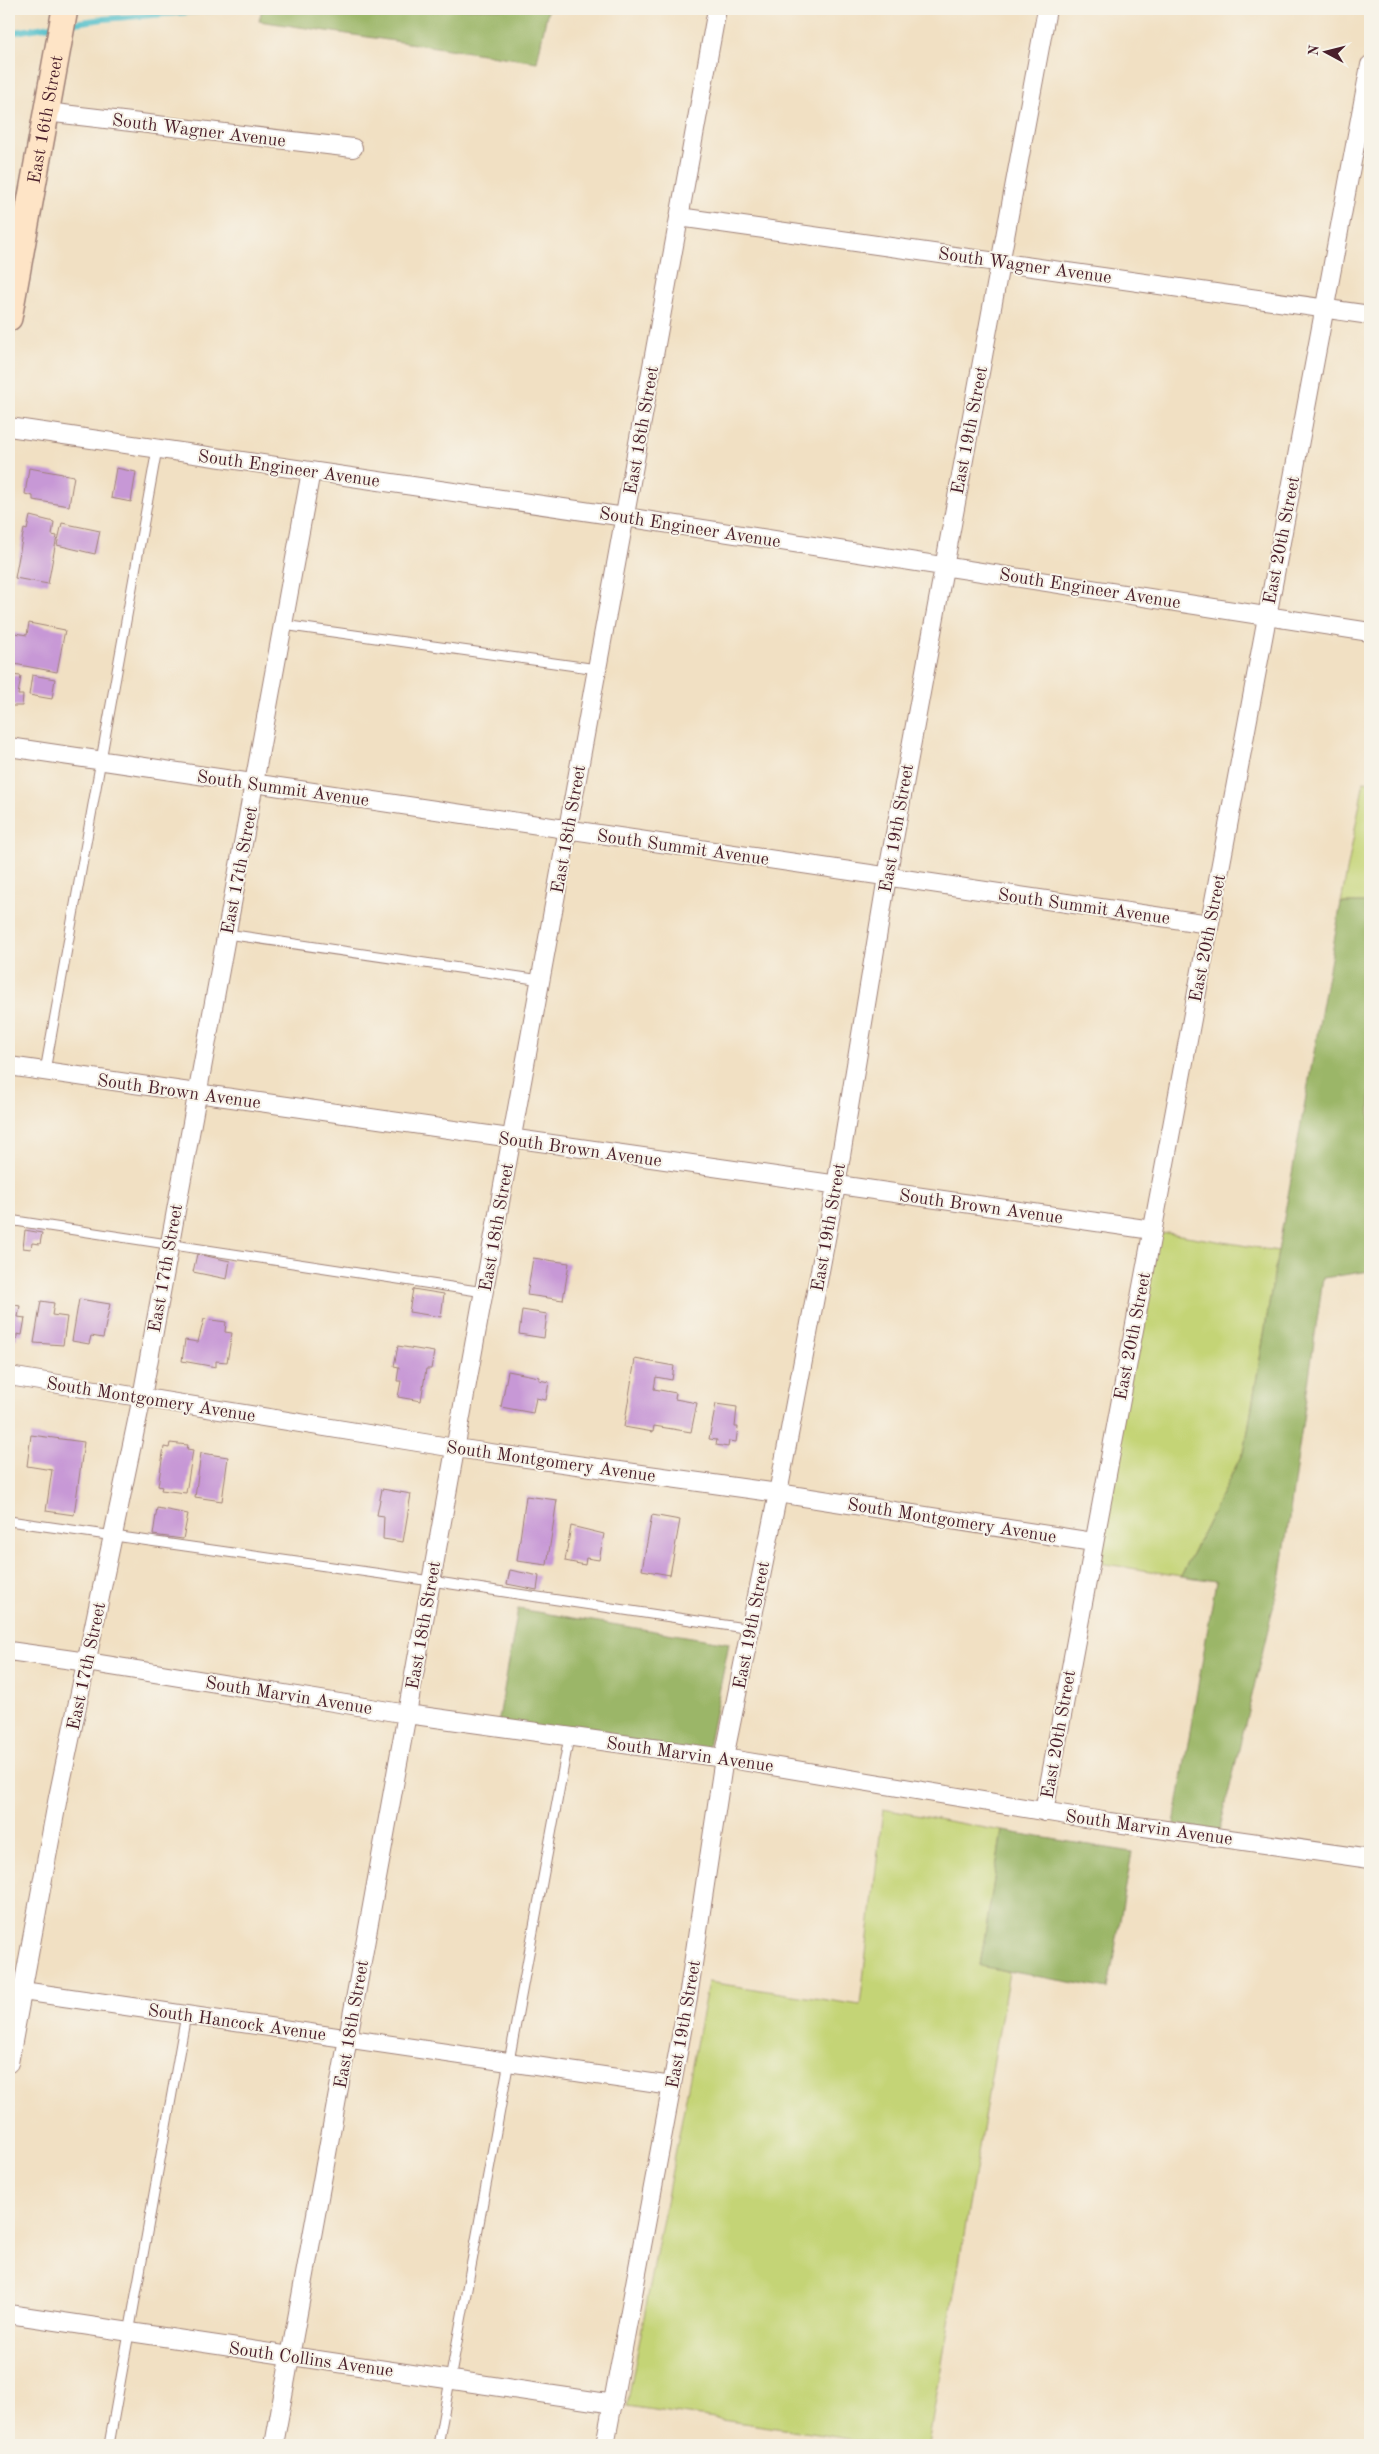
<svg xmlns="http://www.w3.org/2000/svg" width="1379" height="2454" font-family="'Old Standard TT',serif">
	<rect width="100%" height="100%" fill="#f7f3e8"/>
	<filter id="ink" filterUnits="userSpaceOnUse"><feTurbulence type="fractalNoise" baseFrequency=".02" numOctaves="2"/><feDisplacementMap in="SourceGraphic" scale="10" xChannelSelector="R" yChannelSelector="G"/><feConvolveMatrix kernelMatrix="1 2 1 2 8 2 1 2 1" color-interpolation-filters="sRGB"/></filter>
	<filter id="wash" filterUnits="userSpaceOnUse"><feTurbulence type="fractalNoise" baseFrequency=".0096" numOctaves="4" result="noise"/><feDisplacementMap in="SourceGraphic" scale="20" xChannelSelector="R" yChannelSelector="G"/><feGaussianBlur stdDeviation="1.12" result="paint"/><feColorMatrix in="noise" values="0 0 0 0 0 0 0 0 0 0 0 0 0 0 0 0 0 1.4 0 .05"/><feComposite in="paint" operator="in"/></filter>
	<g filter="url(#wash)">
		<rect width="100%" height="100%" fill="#f1e0c3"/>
		<!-- green -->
		<path fill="#c4d476" stroke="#877a50" d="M1364,781L1370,782V903H1341Z
			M1168,1233L1278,1251L1245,1448L1181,1576L1093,1562L1157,1235Z
			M883,1809L1002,1831L980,1965L1009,1972L928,2445H891L627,2406L708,1982L860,2005Z"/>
		<!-- forest -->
		<path fill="#9bb667" stroke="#726a49" d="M262,9H548L537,62L259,21Z
			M1341,903H1370V1271L1323,1278L1281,1575L1219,1832L1174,1824L1216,1581L1181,1576L1245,1448L1278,1251Z
			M518,1609L729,1643L706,1758L498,1724Z
			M1002,1831L1132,1852L1108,1989L980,1966Z"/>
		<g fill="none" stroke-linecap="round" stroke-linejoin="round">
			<!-- stream -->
			<path stroke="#53c0cb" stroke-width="6" d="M67,24L103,19L226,9
				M9,33L57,25"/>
		</g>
		<g id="blocks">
			<!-- building -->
			<path fill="#c798d6" d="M29,468L74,476L69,506L33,500V496L25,494Z
				M116,468L136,472L131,502L111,498Z
				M30,516L54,522L52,535L57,536L48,584L15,578L24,529L27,530Z
				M62,523L100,531L95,554L57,545Z
				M29,623L65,630L57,672L9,663V632L27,635Z
				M9,675L21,676L18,695H23L22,706H9Z
				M32,675L55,679L52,699L29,695Z
				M25,1230L42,1233L40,1244L32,1243L31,1249L23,1248Z
				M197,1254L230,1261L227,1279L193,1272Z
				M533,1258L569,1263L563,1300L527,1295Z
				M413,1289L444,1294L441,1317L409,1312Z
				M79,1299L110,1304L103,1338L91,1336L89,1344L72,1341Z
				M41,1301L54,1303L52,1315L67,1317L63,1345L34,1343Z
				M9,1304L20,1306L18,1317L25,1318L22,1335L17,1334V1339L9,1337Z
				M522,1310L547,1314L544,1338L519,1334Z
				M204,1319L226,1322L225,1332L232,1333L227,1362L216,1361V1367L182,1361L185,1340L198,1342Z
				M398,1346L434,1352L431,1369H426L421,1401L398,1397L401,1381H397L399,1367L394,1366Z
				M635,1359L674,1366L672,1380L656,1377L654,1389L676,1393L675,1399L697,1403L691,1432L654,1426L653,1432L624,1427Z
				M508,1371L539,1377V1380L549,1382L546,1400L536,1398L533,1413L501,1407Z
				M716,1404L737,1407L735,1427H738L736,1442L729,1441L728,1447L716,1445L717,1440L709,1439Z
				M31,1435L84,1442L74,1515L46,1511L52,1470L27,1466Z
				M170,1443L188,1445L187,1449L193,1450L186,1493L161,1490L162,1487L158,1486L164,1447L169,1448Z
				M201,1453L228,1457L222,1501L195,1497Z
				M382,1489L411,1494L403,1542L383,1539L384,1516L377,1515Z
				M526,1496L557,1500L547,1565L517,1561Z
				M157,1508L188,1514L183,1539L153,1535Z
				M652,1515L680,1520L670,1575L642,1570Z
				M571,1526L604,1534L599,1560L586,1558L585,1565L565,1561Z
				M510,1570L539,1576L537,1590L507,1584Z"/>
		</g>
	</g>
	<g filter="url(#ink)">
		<use href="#blocks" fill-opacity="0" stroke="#9e8077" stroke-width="1"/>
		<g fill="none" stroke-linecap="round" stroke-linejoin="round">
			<defs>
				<path id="lane" d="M283,625L597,669
					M227,934L541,980
					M45,1071L157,449
					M9,1220L484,1292
					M9,1521L431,1581L751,1629
					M109,2445L186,2015
					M438,2445L569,1737"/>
				<path id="street" d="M46,112L353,148
					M679,217L1370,315
					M9,427L625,517L1370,632
					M9,747L1209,924
					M9,1066L1152,1230
					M9,1376L455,1448L778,1493L1093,1542
					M9,1651L87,1662L407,1714L724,1758L1109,1822L1370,1859
					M1044,1812L1370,65
					M9,1989L672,2086
					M9,2063L58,1797L142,1397L311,471
					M9,2314L614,2404
					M274,2445L717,9
					M605,2445L687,2004L724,1758L778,1493L836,1186L887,877L1047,9"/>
				<g id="secondary">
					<path id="s1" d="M9,318L65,9"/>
				</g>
			</defs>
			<!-- lane casing -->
			<use href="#lane" stroke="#9e8077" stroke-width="11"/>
			<!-- street casing -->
			<use href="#street" stroke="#9e8077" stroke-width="20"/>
			<!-- secondary casing -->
			<use href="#secondary" stroke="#9e8077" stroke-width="28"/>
			<!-- lane -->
			<use href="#lane" stroke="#fff" stroke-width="9"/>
			<!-- street -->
			<use href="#street" stroke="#fff" stroke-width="18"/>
			<!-- secondary -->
			<use href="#secondary" stroke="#fee4c6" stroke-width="25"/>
		</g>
	</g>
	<g text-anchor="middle" stroke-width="4" stroke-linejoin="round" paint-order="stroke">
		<!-- street labels -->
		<g font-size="18" fill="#4a1f2b" stroke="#f7f3e8">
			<text dy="6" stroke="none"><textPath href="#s1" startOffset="202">East 16th Street</textPath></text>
			<text transform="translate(199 130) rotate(7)" y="6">South Wagner Avenue</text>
			<text transform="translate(1025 265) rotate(8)" y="6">South Wagner Avenue</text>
			<text transform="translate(641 430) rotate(-80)" y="6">East 18th Street</text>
			<text transform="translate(969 430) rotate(-79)" y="6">East 19th Street</text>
			<text transform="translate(289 468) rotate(8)" y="6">South Engineer Avenue</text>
			<text transform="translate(690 527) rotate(9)" y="6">South Engineer Avenue</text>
			<text transform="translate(1281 540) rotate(-79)" y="6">East 20th Street</text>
			<text transform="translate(1090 588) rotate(9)" y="6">South Engineer Avenue</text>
			<text transform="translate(283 788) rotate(8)" y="6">South Summit Avenue</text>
			<text transform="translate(896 828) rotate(-80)" y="6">East 19th Street</text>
			<text transform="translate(568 829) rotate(-80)" y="6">East 18th Street</text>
			<text transform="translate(683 847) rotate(8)" y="6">South Summit Avenue</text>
			<text transform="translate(239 870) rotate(-79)" y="6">East 17th Street</text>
			<text transform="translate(1084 906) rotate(8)" y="6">South Summit Avenue</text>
			<text transform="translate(1207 938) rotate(-79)" y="6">East 20th Street</text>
			<text transform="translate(179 1091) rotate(8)" y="6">South Brown Avenue</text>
			<text transform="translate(580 1149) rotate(8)" y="6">South Brown Avenue</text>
			<text transform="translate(981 1206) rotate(8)" y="6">South Brown Avenue</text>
			<text transform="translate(496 1227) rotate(-80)" y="6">East 18th Street</text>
			<text transform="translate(828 1227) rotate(-80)" y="6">East 19th Street</text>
			<text transform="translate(165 1268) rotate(-80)" y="6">East 17th Street</text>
			<text transform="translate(1132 1336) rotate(-79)" y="6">East 20th Street</text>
			<text transform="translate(151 1399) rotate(9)" y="6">South Montgomery Avenue</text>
			<text transform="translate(551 1461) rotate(8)" y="6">South Montgomery Avenue</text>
			<text transform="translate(952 1520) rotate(9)" y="6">South Montgomery Avenue</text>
			<text transform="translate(423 1625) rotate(-80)" y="6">East 18th Street</text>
			<text transform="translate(751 1625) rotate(-79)" y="6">East 19th Street</text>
			<text transform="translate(86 1666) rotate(-78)" y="6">East 17th Street</text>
			<text transform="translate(289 1695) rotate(9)" y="6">South Marvin Avenue</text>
			<text transform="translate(1058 1734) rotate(-80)" y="6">East 20th Street</text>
			<text transform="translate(690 1754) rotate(8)" y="6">South Marvin Avenue</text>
			<text transform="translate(1149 1827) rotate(8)" y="6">South Marvin Avenue</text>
			<text transform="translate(237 2022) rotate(8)" y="6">South Hancock Avenue</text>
			<text transform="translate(351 2024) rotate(-80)" y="6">East 18th Street</text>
			<text transform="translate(683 2024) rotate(-80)" y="6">East 19th Street</text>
			<text transform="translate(311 2359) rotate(8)" y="6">South Collins Avenue</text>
		</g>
	</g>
	<!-- margin -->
	<rect width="1379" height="2454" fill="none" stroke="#f7f3e8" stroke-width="30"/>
	<!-- north arrow -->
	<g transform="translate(1326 52) rotate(277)" stroke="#f7f3e8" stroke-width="4" paint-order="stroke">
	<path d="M0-4L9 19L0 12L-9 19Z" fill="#4a1f2b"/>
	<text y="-8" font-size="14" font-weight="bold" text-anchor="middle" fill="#4a1f2b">N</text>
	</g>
</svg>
